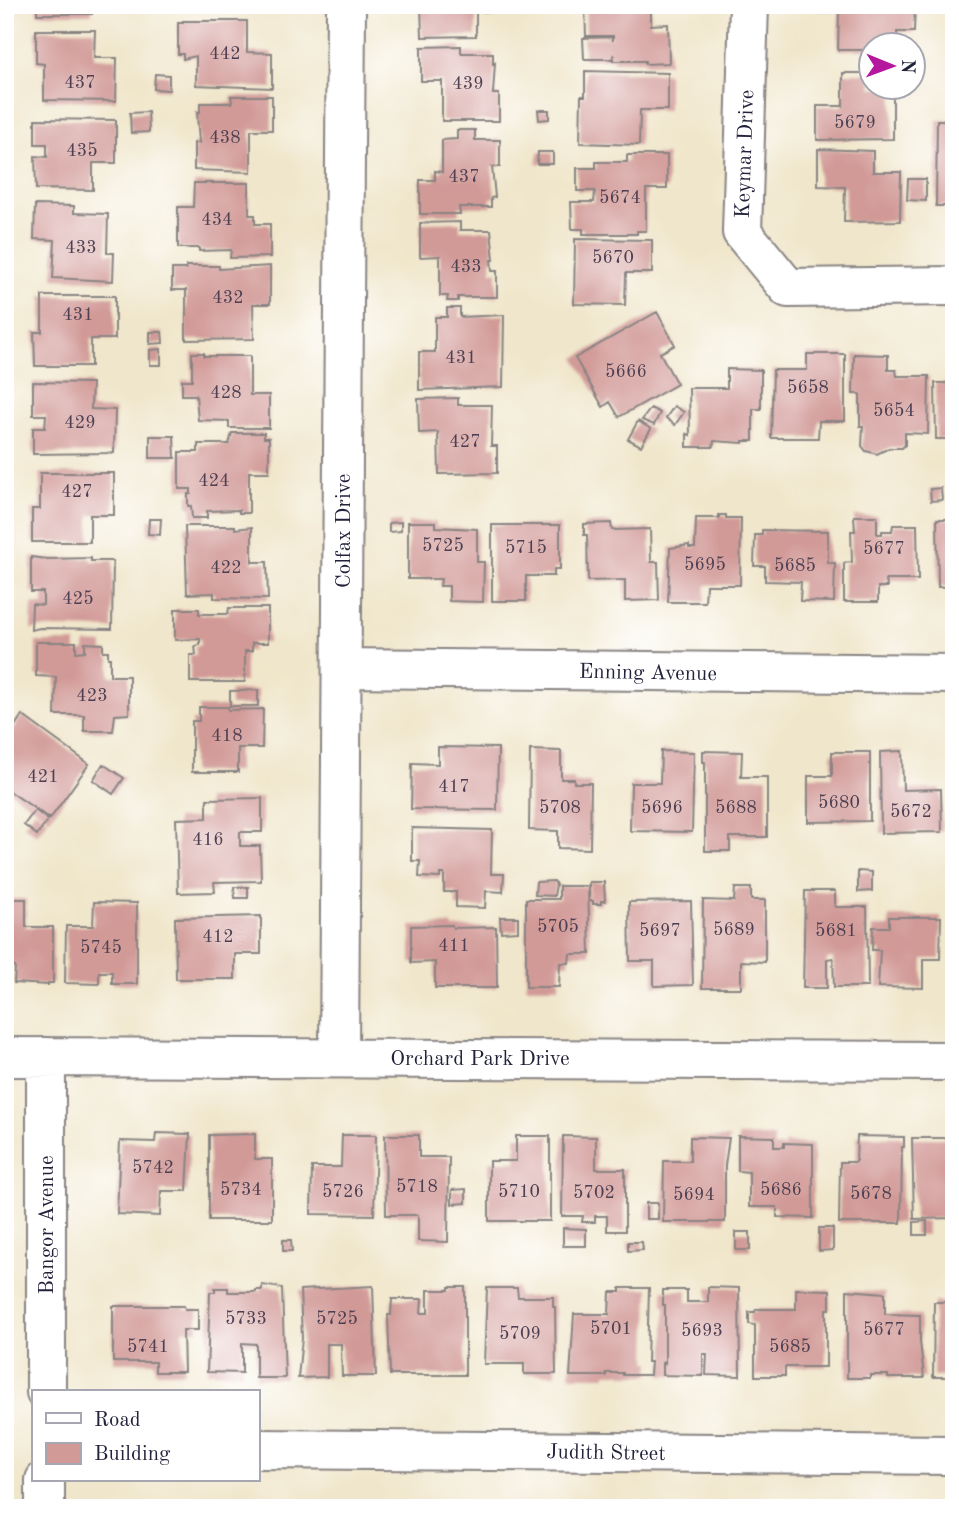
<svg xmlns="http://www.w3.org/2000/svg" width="959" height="1513" font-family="'Old Standard TT',serif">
	<rect width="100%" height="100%" fill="#fff"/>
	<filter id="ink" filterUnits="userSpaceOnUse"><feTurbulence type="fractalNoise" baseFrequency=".0143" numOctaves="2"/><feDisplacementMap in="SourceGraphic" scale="14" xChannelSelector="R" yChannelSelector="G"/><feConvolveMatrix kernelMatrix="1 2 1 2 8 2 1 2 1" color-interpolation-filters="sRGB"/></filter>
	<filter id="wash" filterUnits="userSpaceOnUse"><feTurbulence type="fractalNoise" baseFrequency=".00686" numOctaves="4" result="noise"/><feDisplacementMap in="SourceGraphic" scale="28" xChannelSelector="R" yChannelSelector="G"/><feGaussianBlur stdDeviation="1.57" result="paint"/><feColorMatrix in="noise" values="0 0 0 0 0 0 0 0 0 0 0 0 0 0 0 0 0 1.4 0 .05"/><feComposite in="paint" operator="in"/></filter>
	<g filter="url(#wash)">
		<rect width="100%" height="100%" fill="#f0e6cb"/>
		<g id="blocks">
			<!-- building -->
			<path fill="#d19a97" d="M37,5H92V14H37Z
				M421,5H506V11L476,12V36L422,37Z
				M585,5H651V25L668,24L669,63L645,64V61H613L614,54L612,59H584L583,38L612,37L613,41V36H586Z
				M818,5H915L914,32H897V46H872V50H838L839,11H818Z
				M183,21H247V52L272,53V88L196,85V56L183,59V54H178V23H183Z
				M36,30H95L94,58H117L116,101L44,100V64L36,63Z
				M461,46V53H493V64L495,63L493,94H499V121H442V81H421V47Z
				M585,71L668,73V110H640L639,145L580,143L581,96H585Z
				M843,73H872V88H893V139L817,140V106H843Z
				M155,74L169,75V90L154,89Z
				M231,96H272V130H251V172L194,170V143H199L197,112H200V103H232Z
				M538,110H549V119L539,120Z
				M148,112L149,132L131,133L130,113Z
				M35,119L116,120V163H93V190L36,189L35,156L47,157V144H35Z
				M937,120H954V206H936Z
				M457,130H475V140H500V167H492L495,197L491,198V207H459L460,214H420V180H435V171L442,172V140L457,139Z
				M818,149L873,151V172H901L900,221L844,222L845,187L818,186Z
				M538,152H553V164H537Z
				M627,155H667V189H646V231H637V234H583V229H572L571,202H594L595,191H577V168H596V162H627Z
				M908,179H926V201L907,200Z
				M194,183H249V215H255V224H270V257L230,258L231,250L199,251V248H178V207H193Z
				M35,205L74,206V213L108,214L107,253H114L113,281L53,278L55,240L34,239Z
				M460,222V230H491L494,260H491L492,271H497V297H458V301H447L448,296H440V256L420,257V223Z
				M575,239L652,240V273H626L625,305L574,304Z
				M186,266H219V269L270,266V304H253L254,339L186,340V290H172V269H186Z
				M42,296H115V339H91V366H35L34,332H42Z
				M447,308H460V317L504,315L503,387L419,390V352H435V317H447Z
				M657,312L675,345L660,353L677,384L619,417L610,402L603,407L575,358Z
				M150,332H162L163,343L150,344Z
				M161,349V365H150V350Z
				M192,353H204V356H250V395H269V428H229V421L198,420L196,395H182V380H192Z
				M807,354H845V421H819L818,438H771L773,370H807Z
				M854,354L888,355V370H896L897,376H929L928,434L905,433V445L902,448H889L877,454L866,451L862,446L863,426H860V394H853Z
				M727,369L761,370V409H753V441H743V443L714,441L713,447H687V434L690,435L689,388H727Z
				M33,382L92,383L91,409L115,410L114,453L33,454V428H45L46,415H33Z
				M935,383H954V439H936Z
				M458,398V405H492L491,446H497V473L439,474L438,432L419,433L418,399Z
				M674,406L684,412L675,425L666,418Z
				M651,408L660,413L654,425L642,420Z
				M638,421L651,429L641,446L628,439Z
				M232,433H264V438H269V472H249V513H239V510L207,511V518H192L191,506H188V494H191V489H179V452H198V444H229Z
				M150,436H174L175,458H150Z
				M40,473H114V515H90V542H32V509H40Z
				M941,488L942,500L931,501L930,489Z
				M719,515H726V518H741L740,585H706L705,602H668L670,548L689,545V548H695L696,518H719Z
				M854,516H877V534H882V531H892L893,525H917L918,580H886L887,587H878V602H844V563L852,562L851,531H855Z
				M149,519H161L160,535L148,534Z
				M937,519H954V587H938Z
				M401,522V531L389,532V523Z
				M408,522H436V527L477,529V562H484L483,602L449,601V586H440L441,579H408Z
				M611,523L612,530L650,529L651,562H658L659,600L625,601V580L588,581L587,535H584V524Z
				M492,525H560V569H554V576H526V601H492Z
				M185,526H235V529L252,527V562H267L268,599L214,598V593L187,594Z
				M762,530L828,531V563H835L834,602L800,601L801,582L765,581V566H754L755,535H762Z
				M31,557L47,559L91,558V561H113L112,629L40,628L31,630L32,604L43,605V592H31Z
				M229,608H268V643H252V651H245V682H190V655H196L195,646L200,645V639L175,640V609H199V614H228Z
				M36,642H76V652L85,651V643L103,644V651H108V658H110V676H129V714L115,715L113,731H84V715H55L56,677L36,676Z
				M258,690V706H230V691Z
				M199,707H228V710L263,709L262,748H238V772H192V721H199Z
				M22,715L89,764L50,819L5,788V754L9,749L5,747V741Z
				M438,747L498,748L497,810L411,809L412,763L438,764Z
				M530,750L561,751V779H574V783H591L590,849L558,848V831L529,830Z
				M661,751L694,752L692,832L630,831L631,783H660Z
				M703,751L742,752L741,777H767V837H730V851H705V762H703Z
				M902,751L903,790L941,789L942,832L881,833L880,752Z
				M832,752H870V821L808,822V776H832Z
				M103,764L124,778L113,794L93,780Z
				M262,798V832H240V846H260L261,881L214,882L215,892L178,893L176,819L207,818V799Z
				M35,810L48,820L37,835L24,825Z
				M412,828L492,830L491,874H504L503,892L486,891L485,908L456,907V892H444V874H440V878L419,877L420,861H412Z
				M858,871L872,872V891L858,892Z
				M554,881L556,885L554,896L535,895L536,882Z
				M589,882H604L605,901H601V904H593V901H589Z
				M559,886H588L590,954H570L569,963H560L559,987H526V899H559Z
				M234,887H248V898H235Z
				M735,888H751V900H765V962L741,961V988H702L703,900L734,901Z
				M805,891H835V907H867L868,987H834L833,958L827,959V988H803Z
				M5,899H26V927H53V983H48V985L14,983L15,967H5Z
				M691,901L693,985L654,986V961H630L629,902Z
				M94,902L137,903V984H112V972H99V984L65,983L66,926H93Z
				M261,916V954H235V979H176L175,918Z
				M500,917H518V931L501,932Z
				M889,917H941L940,959H923V988L878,987L880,950H872L873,927H889Z
				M452,925L453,928L496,927L497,988H435V962L411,963V926Z
				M156,1133L190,1134L187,1191H161L160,1216L117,1214L120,1141L155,1142Z
				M255,1134V1159H272V1220H209V1135Z
				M342,1135H376L374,1215L311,1214L312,1167H341Z
				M385,1135H419V1157H449L448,1242L418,1241V1215H386Z
				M516,1136H550V1221H489V1161H516Z
				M563,1136L596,1137V1169H625V1231H607V1216H595V1222H582L583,1216H562Z
				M738,1136L774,1137V1147H784V1143L813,1144V1218L777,1217V1207H749V1172L738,1171Z
				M857,1136L904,1137V1147H902L901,1223H839L840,1162H856Z
				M690,1137L729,1138L725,1165V1222H663L664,1161H690Z
				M912,1138H954V1218L914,1219Z
				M466,1189V1203L452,1204V1190Z
				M646,1203H658V1219H646Z
				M927,1221V1235H914V1222Z
				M563,1228L586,1229V1246H563Z
				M819,1228H833V1250L819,1251Z
				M736,1232H750V1250H736Z
				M283,1240H291L292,1251H283Z
				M628,1242H642L643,1250L628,1251Z
				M262,1285L282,1288L285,1378H256V1344L242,1343V1373L207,1372L210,1292H215V1288H228V1292H256V1290H262Z
				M373,1286L376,1376H342L341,1344H327V1377L298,1378L302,1338L300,1290Z
				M449,1287H465V1375H390L388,1315H391L392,1299H422L421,1313H428V1290H449Z
				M708,1287L739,1288L740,1376L706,1375L707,1354H703V1376L662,1375V1363L665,1364V1305H663V1290H687V1302H708Z
				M487,1288H517L518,1297H553V1307H555L556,1374H524V1364H484Z
				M620,1288H649L647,1362H651L650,1375H623V1373H606V1376H570L574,1314H609L610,1292H620Z
				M796,1289L830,1290V1309H826V1367H785V1376H755V1325L749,1324V1312H755L756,1309H796Z
				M847,1290L885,1293V1314L920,1315V1341L924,1378H888V1375H870V1378H847Z
				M934,1302H954V1377H933Z
				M113,1306H184L185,1309H198V1330H183L184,1372H155V1362H113Z"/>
		</g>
	</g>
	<g filter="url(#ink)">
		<use href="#blocks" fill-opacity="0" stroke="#898483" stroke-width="2"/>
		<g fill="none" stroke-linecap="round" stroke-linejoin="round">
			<defs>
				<path id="street" d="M749,5L742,232L788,288L954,286
					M342,668L954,674
					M5,1057L954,1061
					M46,1057V1392
					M339,1057L346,5
					M257,1449L954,1455
					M45,1508V1480"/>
			</defs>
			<!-- street casing -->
			<use href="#street" stroke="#898483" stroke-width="42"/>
			<!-- street -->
			<use href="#street" stroke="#fff" stroke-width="38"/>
		</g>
	</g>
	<g text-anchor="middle" stroke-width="5" stroke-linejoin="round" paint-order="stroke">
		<!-- number labels -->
		<g font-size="18" fill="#4e4052">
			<text x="225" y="59">442</text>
			<text x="80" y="88">437</text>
			<text x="468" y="89">439</text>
			<text x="855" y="128">5679</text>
			<text x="225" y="143">438</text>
			<text x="82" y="156">435</text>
			<text x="464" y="182">437</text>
			<text x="620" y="203">5674</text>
			<text x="217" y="225">434</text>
			<text x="81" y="253">433</text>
			<text x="613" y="263">5670</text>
			<text x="466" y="272">433</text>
			<text x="228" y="303">432</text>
			<text x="78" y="320">431</text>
			<text x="461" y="363">431</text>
			<text x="626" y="377">5666</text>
			<text x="808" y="393">5658</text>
			<text x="226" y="398">428</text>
			<text x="894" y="416">5654</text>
			<text x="80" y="428">429</text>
			<text x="465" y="447">427</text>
			<text x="214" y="486">424</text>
			<text x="77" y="497">427</text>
			<text x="443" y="551">5725</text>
			<text x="526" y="553">5715</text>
			<text x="884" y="554">5677</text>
			<text x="705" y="570">5695</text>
			<text x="795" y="571">5685</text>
			<text x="226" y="573">422</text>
			<text x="78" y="604">425</text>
			<text x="92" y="701">423</text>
			<text x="227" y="741">418</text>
			<text x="43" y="782">421</text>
			<text x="454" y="792">417</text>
			<text x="839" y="808">5680</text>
			<text x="560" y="813">5708</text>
			<text x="662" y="813">5696</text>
			<text x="736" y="813">5688</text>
			<text x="911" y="817">5672</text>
			<text x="208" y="845">416</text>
			<text x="558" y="932">5705</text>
			<text x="734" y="935">5689</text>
			<text x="660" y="936">5697</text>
			<text x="836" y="936">5681</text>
			<text x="218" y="942">412</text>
			<text x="454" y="951">411</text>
			<text x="101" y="953">5745</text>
			<text x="153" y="1173">5742</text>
			<text x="417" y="1192">5718</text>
			<text x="241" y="1195">5734</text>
			<text x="781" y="1195">5686</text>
			<text x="343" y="1197">5726</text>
			<text x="519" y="1197">5710</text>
			<text x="594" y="1198">5702</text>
			<text x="871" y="1199">5678</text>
			<text x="694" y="1200">5694</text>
			<text x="246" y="1324">5733</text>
			<text x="337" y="1324">5725</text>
			<text x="611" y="1334">5701</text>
			<text x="884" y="1335">5677</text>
			<text x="702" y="1336">5693</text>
			<text x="520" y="1339">5709</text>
			<text x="148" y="1352">5741</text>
			<text x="790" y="1352">5685</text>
		</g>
		<!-- street labels -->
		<g font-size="21" fill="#22223b" stroke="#fff">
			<text transform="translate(744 154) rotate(-88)" y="7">Keymar Drive</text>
			<text transform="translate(343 531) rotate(-90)" y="7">Colfax Drive</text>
			<text transform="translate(648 672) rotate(1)" y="7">Enning Avenue</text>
			<text x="480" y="1065">Orchard Park Drive</text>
			<text transform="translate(46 1225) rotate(-90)" y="7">Bangor Avenue</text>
			<text transform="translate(606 1452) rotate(1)" y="7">Judith Street</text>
		</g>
	</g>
	<!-- margin -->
	<rect width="959" height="1513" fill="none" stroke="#fff" stroke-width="28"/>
	<!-- legend -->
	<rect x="32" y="1390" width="228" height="91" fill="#ffffff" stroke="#a7a7b1" stroke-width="2"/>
	<rect x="46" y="1413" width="35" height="10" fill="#ffffff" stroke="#a7a7b1" stroke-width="2"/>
	<text x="94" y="1426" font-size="21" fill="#22223b">Road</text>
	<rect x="46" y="1443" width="35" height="21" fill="#d19a97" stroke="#a7a7b1" stroke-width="2"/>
	<text x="94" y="1460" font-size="21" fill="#22223b">Building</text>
	<!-- north arrow -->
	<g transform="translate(892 66) rotate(91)"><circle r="33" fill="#ffffff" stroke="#a7a7b1" stroke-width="2"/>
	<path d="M0-5L12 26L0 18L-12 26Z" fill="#b5179e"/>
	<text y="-10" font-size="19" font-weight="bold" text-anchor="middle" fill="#22223b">N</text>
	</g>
</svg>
